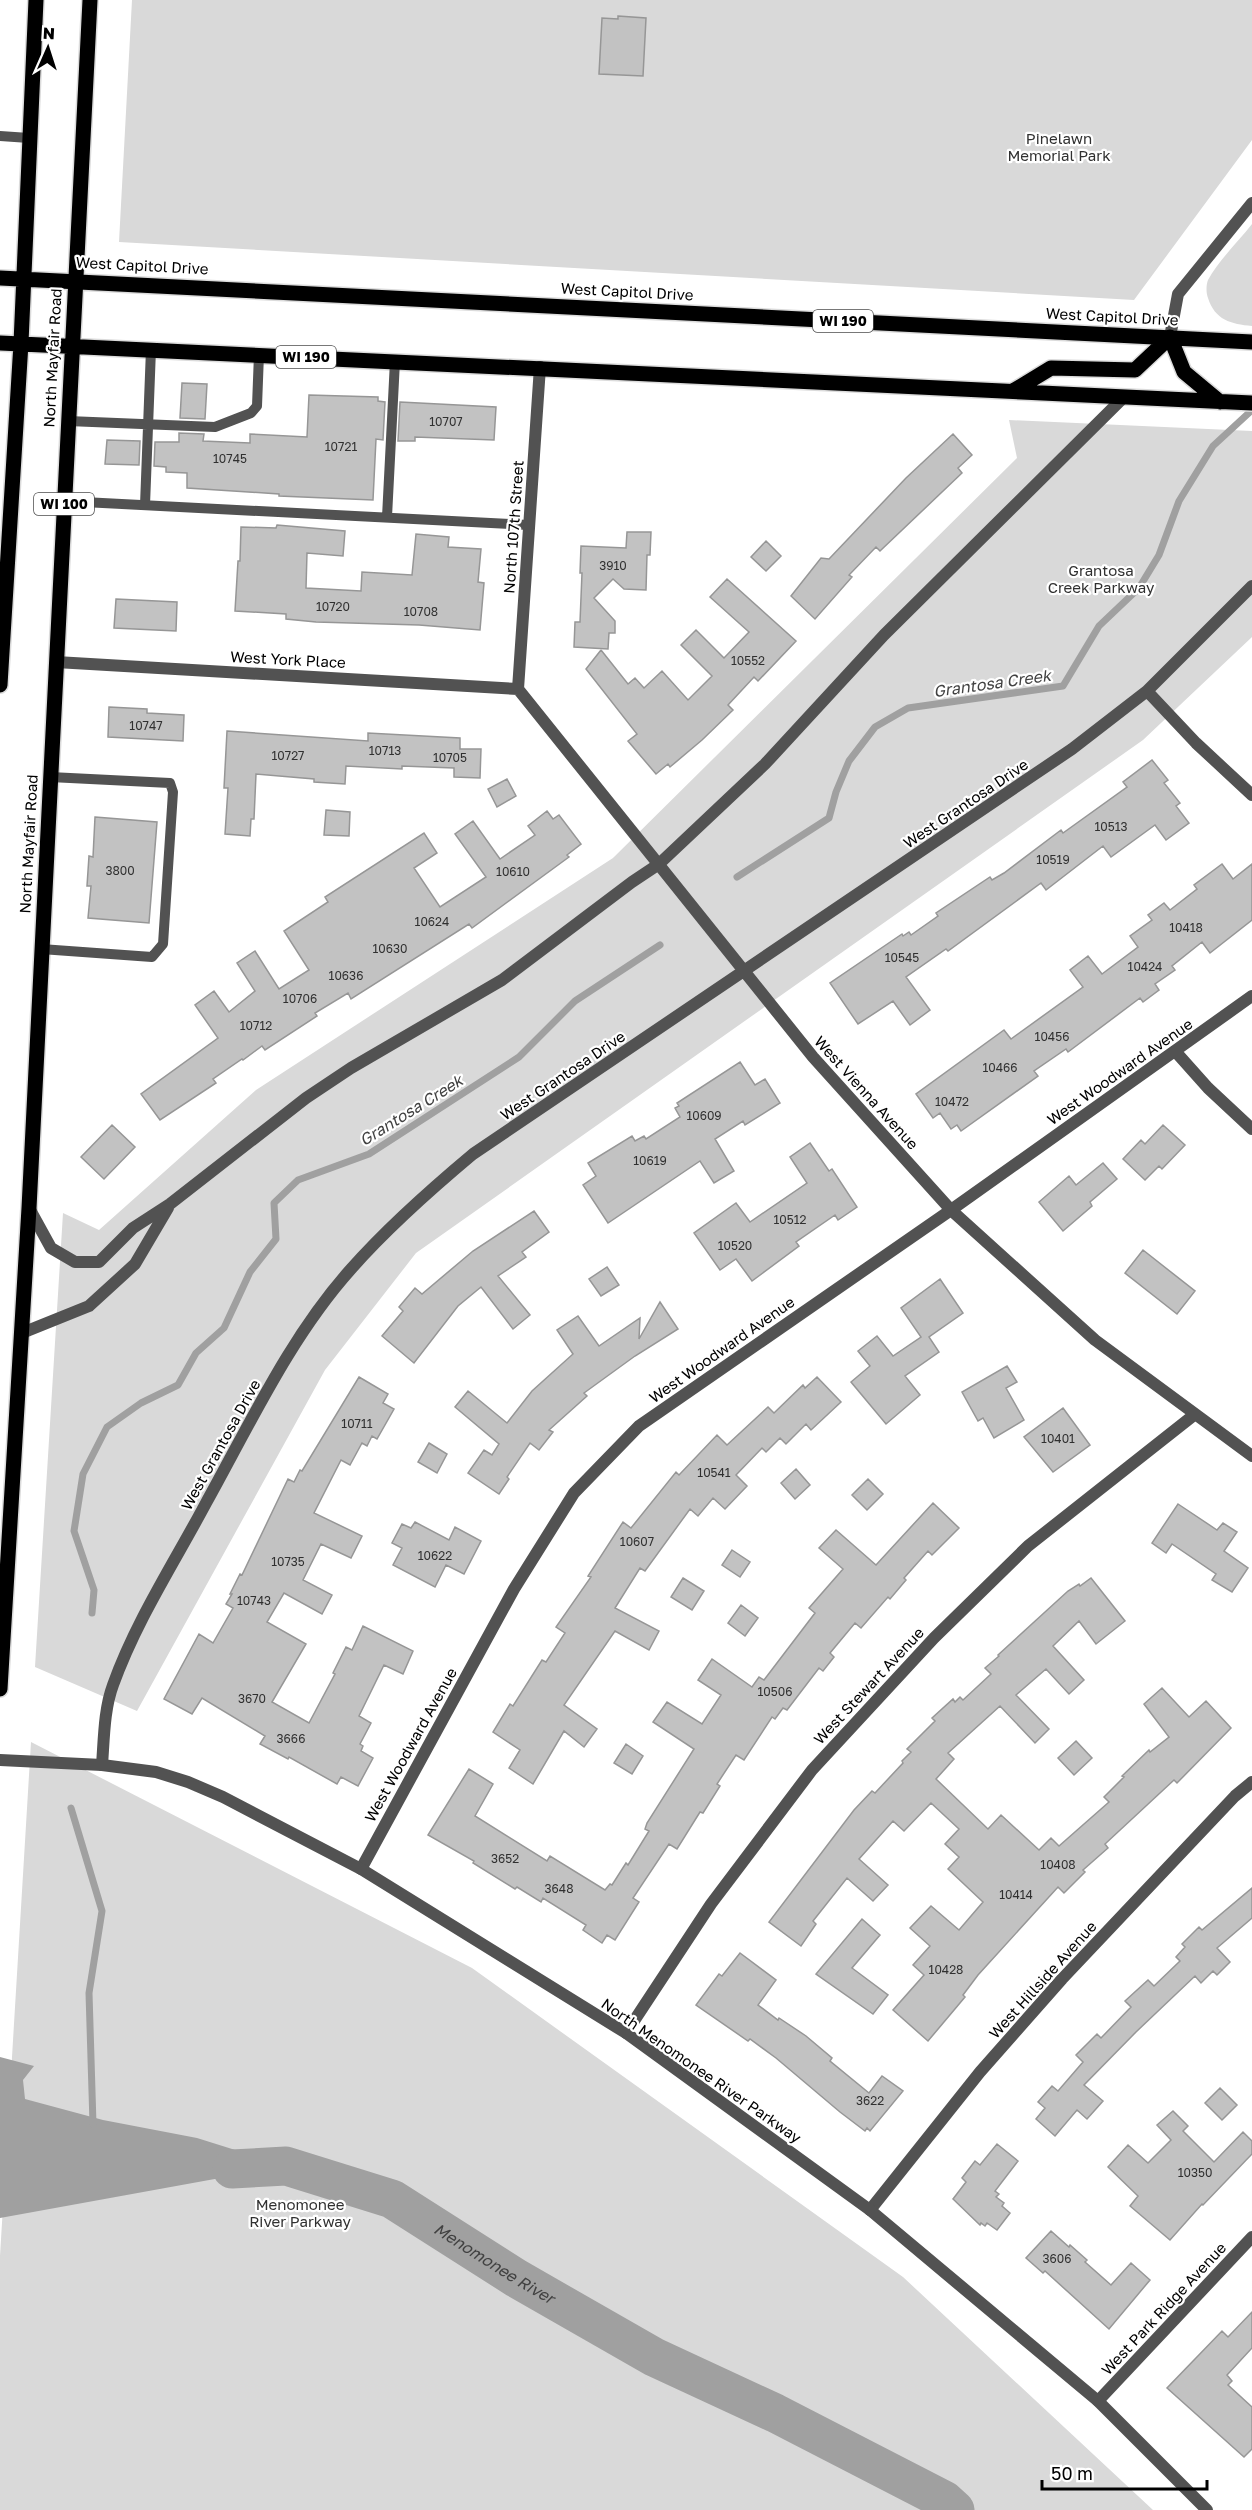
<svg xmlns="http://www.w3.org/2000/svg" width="1252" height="2510" font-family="'Golos Text',sans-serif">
	<rect width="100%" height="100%" fill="#fff"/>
	<!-- green -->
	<path fill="#d9d9d9" d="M132,0H1252V140L1134,300L119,242Z
		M1252,224V326C1231,324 1215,320 1208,298C1206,293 1206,285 1208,280C1219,260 1238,242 1252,224Z
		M1009,420L1252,431V637L1143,740L416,1253L325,1370L137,1711L35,1667L63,1213L99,1230L256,1090L613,858L1017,458Z
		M31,1742L472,1968L903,2277L1153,2510H0V2256Z"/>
	<!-- water -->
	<path fill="#a0a0a0" d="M0,2057L34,2066L23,2080L25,2099L103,2120L197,2138L286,2166L0,2218Z"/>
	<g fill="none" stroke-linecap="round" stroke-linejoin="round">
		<!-- stream -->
		<path stroke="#a0a0a0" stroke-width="7" d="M737,877L829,818L836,792L849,761L875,727L908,708L1063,686L1099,626L1139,588L1159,555L1179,501L1213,446L1252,410
			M92,1613L94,1590L74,1531L83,1474L107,1427L141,1403L178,1385L196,1353L224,1328L250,1272L276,1239L274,1203L298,1180L369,1154L519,1057L575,1001L660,945
			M71,1808L102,1911L89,1993L93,2124"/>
		<!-- river -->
		<path stroke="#a0a0a0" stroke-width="39" id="s1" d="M232,2169L286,2166L392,2199L516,2278L654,2357L775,2413L944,2500L955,2510"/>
	</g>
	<!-- building -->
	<path fill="#c2c2c2" stroke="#969696" stroke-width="1.5" d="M618,16L646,18L643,76L599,74L602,18L618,19Z
		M182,383L207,384L205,419L180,418Z
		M309,395L378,397V401L385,402L383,440L376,439L373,500L279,496V494L187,488V473L166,472V467L154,466L155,442H179V433L204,434L203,441L250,443V434L307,437Z
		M400,402L496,407L494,440L415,437V441H398Z
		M953,434L972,455L958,468L962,473L880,551L876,547L849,575L852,577L815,619L791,596L821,558L829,559L906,478Z
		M107,440L140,441L139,465L105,464Z
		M277,525L345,531L343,556L307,553L306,588L361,591L362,572L412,575L416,534L449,537L448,547L481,549L478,582L484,583L480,630L419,625L316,622L286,619V614L235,611L238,561H240L241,527L276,528Z
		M627,532H651L650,555H647L646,590L624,589L613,579L594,598L615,621V633H609L608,649L574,647L575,622H580L582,573H580L581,546L626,548Z
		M766,541L781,556L766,571L751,557Z
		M727,579L796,641L758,681L754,677L728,705L733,710L702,740L670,767L668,764L656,774L628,741L637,734L586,669L601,650L628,684L635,678L644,688L662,671L688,700L712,676L681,645L696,630L724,658L749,632L710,597Z
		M116,599L177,602L176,631L114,628Z
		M109,707L147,709V713L184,715L183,741L108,737Z
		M227,731L368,741V733L460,738V749H481L480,778L454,777V768L402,766V769L346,766L345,784L314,782V779L256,774L254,819H251L250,836L225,834L228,788H224Z
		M1152,760L1168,780L1164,783L1180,803L1176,806L1189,823L1166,840L1155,825L1111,857L1103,846L1046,890L1041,883L948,951L946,949L906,977L930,1010L910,1025L893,1001L858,1024L830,983L902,934L903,936L909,932L911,935L938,916L936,913L990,877L992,880L1004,873L1061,830L1063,833L1127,787L1123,782Z
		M507,779L516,796L497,807L488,789Z
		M326,810L350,812L349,836L324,835Z
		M547,811L553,819L559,815L581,844L567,855L569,857L472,928L469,924L351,999L348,993L315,1013L317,1016L265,1050L262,1046L243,1060L242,1059L213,1079L216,1083L160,1120L141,1094L218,1038L195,1005L214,991L229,1012L255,991L237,963L255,951L279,989L309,970L284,931L328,902L325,897L424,833L437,853L414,868L440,907L486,877L455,834L473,821L500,859L535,835L528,826Z
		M95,817L157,822L149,923L88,918L91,886H87L89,856L93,857Z
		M1222,864L1233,879L1252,864V920L1210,953L1202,942L1172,966L1175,970L1155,984L1159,990L1143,1002L1140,998L1068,1052L1066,1049L1034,1071L1038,1076L961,1131L957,1125L951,1129L940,1113L933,1118L916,1094L1004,1030L1011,1039L1083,987L1070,970L1088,956L1102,974L1138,947L1130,936L1152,920L1148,915L1164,903L1170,910L1197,889L1194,885Z
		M740,1062L755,1085L765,1079L780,1103L745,1125L743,1121L715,1139L734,1171L714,1183L700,1161L608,1223L583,1185L596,1176L588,1163L632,1136L635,1141L644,1136L646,1139L680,1117L675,1108L679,1106L677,1103Z
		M112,1125L135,1147L104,1179L81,1157Z
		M1163,1125L1185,1145L1162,1169L1159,1166L1145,1180L1123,1159L1141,1140L1145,1144Z
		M810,1143L829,1171L832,1169L857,1207L838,1220L835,1215L796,1242L799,1246L752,1281L736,1259L720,1270L694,1233L736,1203L750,1222L807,1183L790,1157Z
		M1103,1163L1117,1179L1090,1202L1092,1206L1063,1231L1039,1202L1069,1176L1076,1185Z
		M534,1211L549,1232L522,1252L526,1257L498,1276L530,1315L513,1329L481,1287L458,1306L414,1363L382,1336L403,1311L399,1307L415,1288L422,1294L473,1251Z
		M1143,1250L1195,1291L1177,1314L1125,1273Z
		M607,1267L619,1285L601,1296L589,1279Z
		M940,1279L963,1313L929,1337L939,1352L905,1376L920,1395L886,1424L851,1382L870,1366L858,1351L877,1336L893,1356L921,1337L901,1308Z
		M660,1302L678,1329L635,1356L584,1393L587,1396L549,1430L553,1432L539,1450L530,1443L507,1477L509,1479L499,1494L468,1473L484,1450L492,1455L499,1444L455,1407L468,1391L507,1423L532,1391L573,1354L557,1330L578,1316L599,1346L640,1318L639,1339Z
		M1007,1366L1017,1382L1006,1388L1024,1420L994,1438L983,1418L978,1421L962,1392Z
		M359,1377L388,1394L383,1403L394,1409L377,1439L372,1436L367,1446L362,1443L350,1465L341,1460L314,1513L362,1536L351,1558L321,1544L303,1580L332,1595L322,1614L284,1593L267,1622L306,1644L272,1702L309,1723L335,1674L333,1673L346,1647L352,1650L363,1626L413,1651L403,1674L384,1665L359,1716L371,1723L360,1744L363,1746L361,1751L373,1758L358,1786L341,1777L337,1784L289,1757L288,1759L260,1744L265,1736L202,1698L192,1714L164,1699L199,1634L213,1643L233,1608L226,1604L232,1594H230L240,1574L242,1575L288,1479L294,1482L300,1470L302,1471Z
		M817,1377L841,1402L811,1430L806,1424L786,1444L780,1438L766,1452L762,1448L736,1475L747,1486L725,1509L713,1498L698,1516L690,1509L645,1571L640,1568L615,1608L659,1631L649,1650L615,1631L564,1705L597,1729L584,1747L564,1731L533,1784L509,1768L520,1750L493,1732L510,1704L513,1706L542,1660L546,1662L565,1633L556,1627L591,1577L588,1576L623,1522L631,1528L676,1472L679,1475L717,1435L727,1445L768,1407L774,1413L803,1385L805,1388Z
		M1063,1408L1090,1445L1053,1472L1024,1437Z
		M429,1443L447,1454L437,1473L418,1462Z
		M796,1469L810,1485L795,1499L781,1483Z
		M868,1479L883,1494L867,1510L852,1495Z
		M933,1503L959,1528L932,1555L928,1551L904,1578L906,1580L890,1599L888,1597L861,1628L855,1623L830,1653L834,1657L823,1671L819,1668L787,1710L783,1708L775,1719L772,1717L744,1760L736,1755L717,1784L720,1786L703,1813L700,1812L677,1849L669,1844L633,1898L639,1902L615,1940L607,1935L602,1943L583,1930L586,1925L543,1898L541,1902L517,1887L515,1889L473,1863L474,1861L428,1835L469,1769L493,1784L475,1816L547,1861L550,1856L605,1890L610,1884L612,1885L626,1863L628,1865L649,1831L645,1829L647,1823L694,1749L653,1722L667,1702L702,1724L721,1695L698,1680L712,1659L752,1687L759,1677L764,1680L815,1613L809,1608L843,1569L819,1548L836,1530L876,1565Z
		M1178,1504L1217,1530L1223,1523L1237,1532L1224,1551L1248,1568L1232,1592L1212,1580L1216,1574L1172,1544L1166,1553L1152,1543Z
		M415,1522L449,1540L455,1527L481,1541L464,1574L446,1565L435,1587L393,1565L402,1548L392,1543L402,1524L411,1528Z
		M732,1550L750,1562L740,1577L722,1565Z
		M683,1578L704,1591L692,1610L671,1597Z
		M1091,1578L1125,1621L1096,1644L1079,1621L1053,1646L1084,1680L1069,1694L1046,1669L1016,1695L1049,1729L1035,1743L1000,1706L948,1753L954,1759L936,1779L988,1829L1001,1815L1039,1850L1051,1838L1059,1846L1109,1802L1104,1797L1124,1777L1122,1776L1149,1750L1150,1752L1169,1737L1144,1704L1162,1688L1189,1717L1206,1701L1231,1728L1177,1783L1174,1780L1105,1844L1108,1848L1083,1870L1085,1872L1064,1893L1058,1887L978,1975L963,1995L965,1997L928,2041L893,2010L924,1975L913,1965L930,1946L910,1928L931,1906L959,1930L983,1902L948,1869L959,1857L945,1844L959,1829L931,1803L904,1831L893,1821L859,1859L888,1885L873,1901L847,1878L813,1921L816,1924L801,1946L769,1922L854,1810L872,1791L875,1793L903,1763L902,1761L911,1752L907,1749L935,1721L932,1718L953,1699L955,1702L960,1697L963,1700L991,1674L985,1668L999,1656L998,1655L1068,1591L1079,1584L1080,1586Z
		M741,1605L758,1618L745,1636L728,1623Z
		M1076,1741L1092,1758L1074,1775L1058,1758Z
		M626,1744L643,1756L632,1774L614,1763Z
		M1252,1888V1918L1217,1948L1230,1962L1217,1975L1213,1971L1201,1983L1195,1976L1136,2032L1084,2085L1103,2101L1087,2119L1077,2110L1055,2136L1036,2119L1045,2108L1038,2102L1052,2086L1058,2091L1083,2062L1076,2055L1097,2034L1101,2038L1131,2007L1125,2001L1148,1980L1154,1986L1180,1961L1176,1957L1185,1947L1182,1944L1199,1927L1202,1930Z
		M862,1919L880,1935L852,1968L888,1995L873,2014L816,1974Z
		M740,1953L776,1980L758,2005L778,2020L779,2018L806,2036L832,2058L830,2061L869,2093L882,2076L903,2091L870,2131L867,2128L865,2131L840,2112L776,2058L750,2039L748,2041L696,2005L719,1974L722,1976Z
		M1220,2088L1237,2105L1222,2120L1205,2103Z
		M1173,2111L1188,2126L1183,2131L1214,2162L1243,2132L1252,2141V2154L1203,2205L1202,2204L1170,2240L1130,2206L1138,2196L1108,2167L1128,2145L1148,2163L1171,2140L1157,2125Z
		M997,2144L1018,2161L995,2191L999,2194L996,2197L1004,2203L1002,2206L1010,2213L997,2230L987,2223L985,2226L981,2223L980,2225L953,2199L966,2182L962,2178L975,2161L980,2165Z
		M1051,2231L1069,2247L1070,2245L1087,2260L1085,2262L1111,2285L1131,2263L1150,2280L1109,2329L1045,2271L1043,2273L1026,2258Z
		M1252,2312V2348L1227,2375L1232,2381L1228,2385L1252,2407V2449L1244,2457L1167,2388L1222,2331L1228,2337Z"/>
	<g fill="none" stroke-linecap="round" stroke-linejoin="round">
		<defs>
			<path id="primary" d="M0,278L1252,342
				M1170,337L1184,372L1220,402
				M0,343L1252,403
				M1013,391L1051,368L1135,370L1170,337
				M0,685L21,343L36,0
				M0,1689L29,1208L90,0"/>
		</defs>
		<!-- primary casing -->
		<use href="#primary" stroke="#dbdbdb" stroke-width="18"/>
		<!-- service -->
		<path stroke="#525252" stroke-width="10" d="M0,136L29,138
			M68,421L215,427L251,413L257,406L259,354
			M64,501L529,525
			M145,505L151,349
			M387,517L395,361
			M41,949L152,957L163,944L173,792L170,783L50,777"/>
		<!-- minor -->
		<path stroke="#525252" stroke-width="12" d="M56,662L518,689
			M518,689L813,1057L951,1210L1095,1340L1252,1456
			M518,689L540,367
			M1147,691L1196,743L1252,795
			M1175,1051L1208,1088L1252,1129
			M29,1208L51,1248L75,1262H99L133,1228L170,1204L306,1098L351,1068L502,980L632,882L659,864L765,764L884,635L1124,397
			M22,1333L89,1306L135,1264L168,1208
			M102,1765C104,1739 104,1709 113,1685C136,1621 174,1563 206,1503C250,1424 290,1337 351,1269C388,1227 430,1190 473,1154L1072,749L1147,691L1252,586
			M361,1869L514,1589L574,1493L639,1426L951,1210L1252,996
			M626,2033L711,1904L812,1770L934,1638L1028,1546L1194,1415
			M870,2210L980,2072L1062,1979L1235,1796L1252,1782
			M1098,2401L1252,2237"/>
		<!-- tertiary -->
		<path stroke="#525252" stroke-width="12" d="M1170,337L1178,294L1252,203
			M0,1760L102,1765L156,1772L188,1782L223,1797L361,1869L626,2033L870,2210L1098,2401L1207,2510"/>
		<!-- primary -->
		<use href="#primary" stroke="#000" stroke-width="15"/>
	</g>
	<g text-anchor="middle" stroke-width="4.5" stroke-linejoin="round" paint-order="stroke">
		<!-- number labels -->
		<g font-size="12" fill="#303030">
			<text x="446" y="426">10707</text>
			<text x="341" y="451">10721</text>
			<text x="230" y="463">10745</text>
			<text x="613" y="570">3910</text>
			<text x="333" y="611">10720</text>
			<text x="421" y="616">10708</text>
			<text x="748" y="665">10552</text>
			<text x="146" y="730">10747</text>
			<text x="385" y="755">10713</text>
			<text x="288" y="760">10727</text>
			<text x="450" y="762">10705</text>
			<text x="1111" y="831">10513</text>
			<text x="1053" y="864">10519</text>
			<text x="120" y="875">3800</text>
			<text x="513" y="876">10610</text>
			<text x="432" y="926">10624</text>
			<text x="1186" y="932">10418</text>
			<text x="390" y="953">10630</text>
			<text x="902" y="962">10545</text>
			<text x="1145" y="971">10424</text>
			<text x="346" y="980">10636</text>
			<text x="300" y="1003">10706</text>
			<text x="256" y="1030">10712</text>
			<text x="1052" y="1041">10456</text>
			<text x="1000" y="1072">10466</text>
			<text x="952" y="1106">10472</text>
			<text x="704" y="1120">10609</text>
			<text x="650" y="1165">10619</text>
			<text x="790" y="1224">10512</text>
			<text x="735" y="1250">10520</text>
			<text x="357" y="1428">10711</text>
			<text x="1058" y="1443">10401</text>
			<text x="714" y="1477">10541</text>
			<text x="637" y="1546">10607</text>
			<text x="435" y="1560">10622</text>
			<text x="288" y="1566">10735</text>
			<text x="254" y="1605">10743</text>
			<text x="775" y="1696">10506</text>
			<text x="252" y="1703">3670</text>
			<text x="291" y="1743">3666</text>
			<text x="505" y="1863">3652</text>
			<text x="1058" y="1869">10408</text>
			<text x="559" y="1893">3648</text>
			<text x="1016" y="1899">10414</text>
			<text x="946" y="1974">10428</text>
			<text x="870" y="2105">3622</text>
			<text x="1195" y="2177">10350</text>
			<text x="1057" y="2263">3606</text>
		</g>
		<!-- shield labels -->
		<g fill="#fff" stroke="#4c4c4c" stroke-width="1.5">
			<rect x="813" y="310" width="60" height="22" rx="4.5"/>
			<rect x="276" y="346" width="60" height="22" rx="4.5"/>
			<rect x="34" y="493" width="60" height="22" rx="4.5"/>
		</g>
		<g font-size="14" font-weight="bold" fill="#000">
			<text x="843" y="326">WI 190</text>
			<text x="306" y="362">WI 190</text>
			<text x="64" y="509">WI 100</text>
		</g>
		<!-- park labels -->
		<g font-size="15" fill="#303030" stroke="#fff">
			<text x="1059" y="144">Pinelawn<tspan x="1059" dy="17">Memorial Park</tspan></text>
			<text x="1101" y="576">Grantosa<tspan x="1101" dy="17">Creek Parkway</tspan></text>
			<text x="300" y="2210">Menomonee<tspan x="300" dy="17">River Parkway</tspan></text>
		</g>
		<!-- street labels -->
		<g font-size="15" fill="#000" stroke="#fff">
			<text transform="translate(142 266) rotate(3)" y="5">West Capitol Drive</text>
			<text transform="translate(627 292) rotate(3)" y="5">West Capitol Drive</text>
			<text transform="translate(1112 317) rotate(3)" y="5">West Capitol Drive</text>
			<text transform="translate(53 358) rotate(-87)" y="5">North Mayfair Road</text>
			<text transform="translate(514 527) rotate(-86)" y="5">North 107th Street</text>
			<text transform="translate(288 660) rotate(3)" y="5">West York Place</text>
			<text transform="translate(966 804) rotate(-34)" y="5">West Grantosa Drive</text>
			<text transform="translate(29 844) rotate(-87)" y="5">North Mayfair Road</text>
			<text transform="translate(1120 1072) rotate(-35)" y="5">West Woodward Avenue</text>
			<text transform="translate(563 1076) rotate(-34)" y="5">West Grantosa Drive</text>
			<text transform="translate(866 1093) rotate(48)" y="5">West Vienna Avenue</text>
			<text transform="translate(722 1350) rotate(-35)" y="5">West Woodward Avenue</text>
			<text transform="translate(221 1445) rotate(-61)" y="5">West Grantosa Drive</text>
			<text transform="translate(869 1686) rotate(-47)" y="5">West Stewart Avenue</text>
			<text transform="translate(411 1745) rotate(-61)" y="5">West Woodward Avenue</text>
			<text transform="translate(1043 1980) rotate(-48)" y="5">West Hillside Avenue</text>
			<text transform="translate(701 2071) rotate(35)" y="5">North Menomonee River Parkway</text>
			<text transform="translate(1164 2309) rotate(-47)" y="5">West Park Ridge Avenue</text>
		</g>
		<!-- water labels -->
		<g font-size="16" font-style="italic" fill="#414141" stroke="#fff">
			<text transform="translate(992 683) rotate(-8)" y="6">Grantosa Creek</text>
			<text transform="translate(411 1110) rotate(-32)" y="6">Grantosa Creek</text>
			<text dy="6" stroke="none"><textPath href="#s1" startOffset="286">Menomonee River</textPath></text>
		</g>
	</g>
	<!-- north arrow -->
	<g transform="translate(48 48) rotate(3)" stroke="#ffffff" stroke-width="4.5" paint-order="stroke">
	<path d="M0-4.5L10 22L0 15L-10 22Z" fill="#000000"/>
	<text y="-9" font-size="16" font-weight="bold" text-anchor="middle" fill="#000000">N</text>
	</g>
	<!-- scale -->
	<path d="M1042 2480v9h165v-9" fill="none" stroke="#000000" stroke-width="3"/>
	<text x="1051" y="2480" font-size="18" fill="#000000" stroke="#ffffff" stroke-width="4.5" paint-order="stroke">50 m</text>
</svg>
